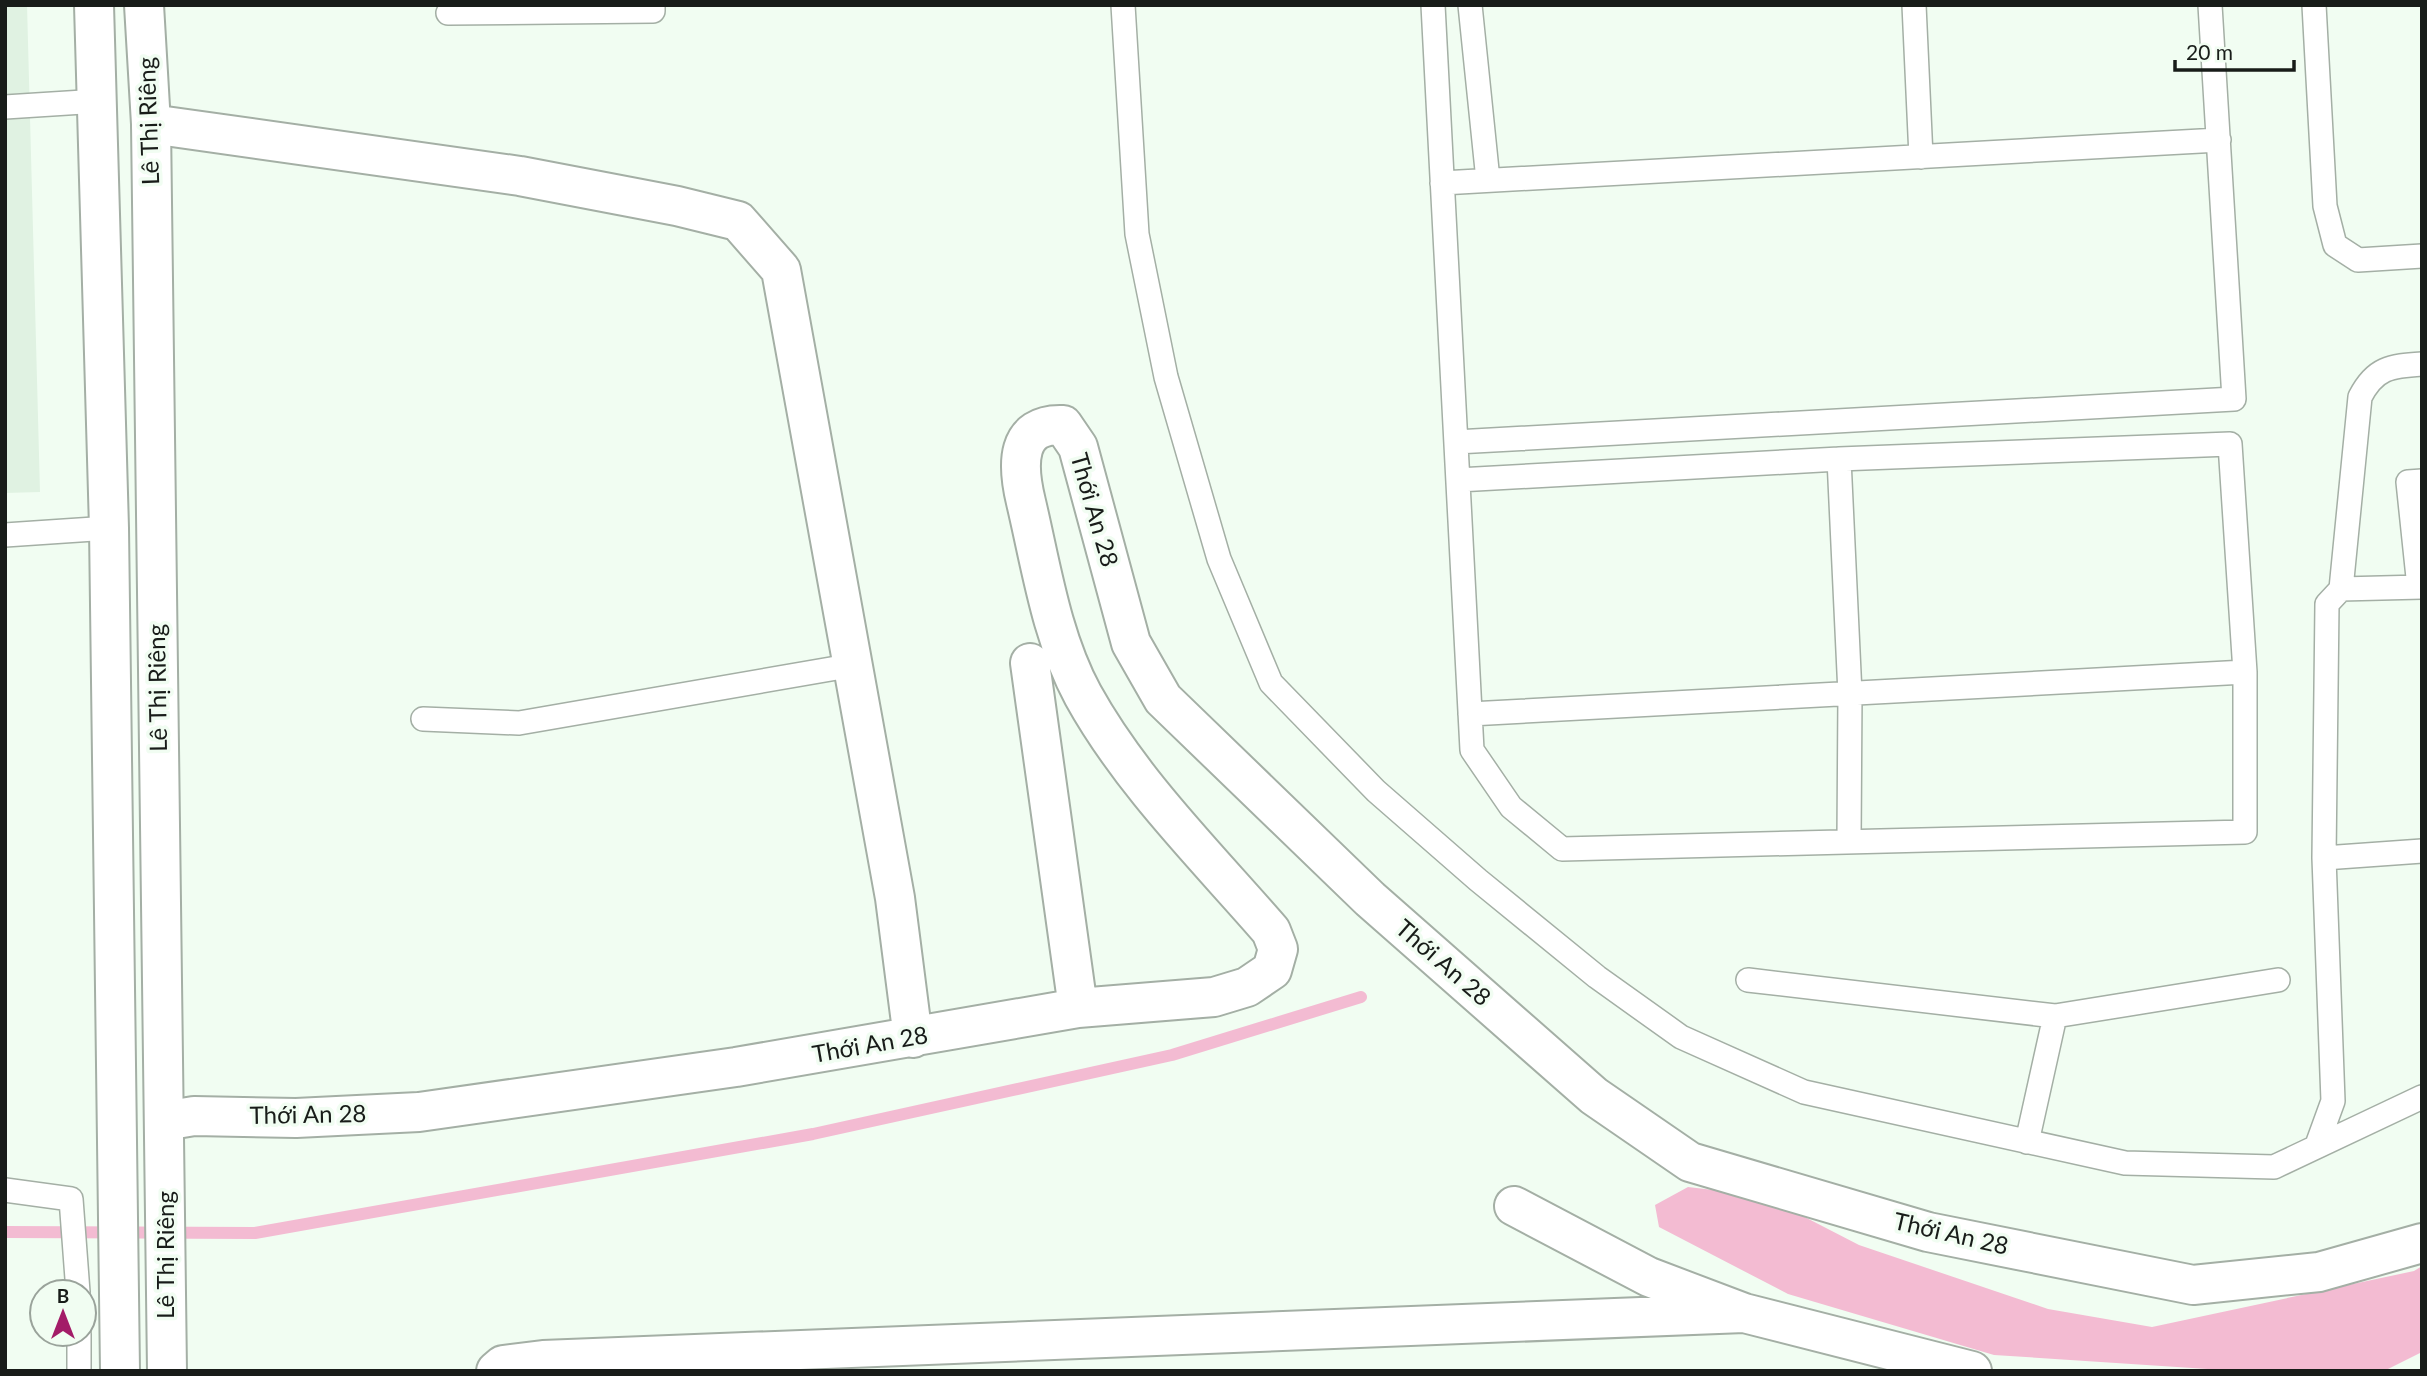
<svg xmlns="http://www.w3.org/2000/svg" width="2427" height="1376" font-family="Lato,sans-serif">
	<rect width="100%" height="100%" fill="#f1fdf2"/>
	<!-- built -->
	<path fill="#e0f2e2" d="M5,5H27L40,492L5,493Z"/>
	<!-- water -->
	<path fill="#f3bbd2" d="M1688,1187L1764,1196L1859,1245L2048,1309L2152,1327L2414,1271L2422,1266V1352L2384,1371H2238L1994,1355L1788,1294L1659,1227L1655,1205Z"/>
	<g fill="none" stroke-linecap="round" stroke-linejoin="round">
		<!-- stream -->
		<path stroke="#f3bbd2" stroke-width="12" d="M5,1232L255,1233L813,1134L1172,1055L1361,997"/>
		<defs>
			<path id="service" d="M1123,5L1137,234L1166,377L1219,559L1271,683L1376,791L1478,880L1597,977L1681,1037L1804,1092L2125,1163L2274,1167L2422,1097
				M1433,5L1472,750L1511,807L1562,849L2245,832V672L2230,444L1839,459L1458,480
				M1470,5L1488,180
				M1914,5L1921,157
				M2314,5L2325,206L2335,245L2358,260L2422,256
				M448,13L653,11V5
				M5,107L99,101
				M1442,183L2219,140
				M1456,442L2234,399L2210,5
				M1839,459L1850,694L1849,841
				M5,535L109,528
				M2419,587L2408,482L2422,481
				M2341,589L2360,397C2375,368 2390,366 2422,364
				M1470,714L2245,672
				M423,719L519,723L854,665
				M2324,858L2422,851
				M1748,980L2055,1016
				M2027,1142L2055,1016L2278,980
				M2317,1145L2333,1101L2324,858L2327,604L2341,589L2422,587
				M5,1190L71,1199L78,1292
				M79,1334V1371"/>
			<path id="minor" d="M151,124L520,176L677,206L738,221L781,270L895,898L913,1038
				M1030,663L1078,1008
				M164,1121L194,1116L296,1118L419,1112L736,1067L1078,1008L1214,997L1247,987L1272,970L1278,949L1271,931C1206,856 1131,782 1083,695C1051,636 1041,565 1026,502C1017,465 1015,423 1063,425L1078,447L1131,643L1163,699L1370,899L1594,1096L1690,1162L1928,1232L2193,1285L2319,1272L2422,1243
				M1514,1206L1649,1277L1744,1313L1972,1371
				M496,1371L503,1365L543,1360L1744,1313"/>
			<path id="tertiary" d="M94,5L109,528L120,1371
				M144,5L151,124L167,1371"/>
		</defs>
		<!-- service casing -->
		<use href="#service" stroke="#a4afa5" stroke-width="26"/>
		<!-- minor casing -->
		<use href="#minor" stroke="#a4afa5" stroke-width="42"/>
		<!-- tertiary casing -->
		<use href="#tertiary" stroke="#a4afa5" stroke-width="42"/>
		<!-- service -->
		<use href="#service" stroke="#fff" stroke-width="23"/>
		<!-- minor -->
		<use href="#minor" stroke="#fff" stroke-width="38"/>
		<!-- tertiary -->
		<use href="#tertiary" stroke="#fff" stroke-width="38"/>
	</g>
	<g text-anchor="middle" stroke-width="7" stroke-linejoin="round" paint-order="stroke">
		<!-- street labels -->
		<g font-size="24" fill="#181c19" stroke="#f1fdf2">
			<text transform="translate(149 121) rotate(-92)" y="8">Lê Thị Riêng</text>
			<text transform="translate(1094 510) rotate(74)" y="8">Thới An 28</text>
			<text transform="translate(158 688) rotate(-91)" y="8">Lê Thị Riêng</text>
			<text transform="translate(1443 963) rotate(41)" y="8">Thới An 28</text>
			<text transform="translate(870 1045) rotate(-10)" y="8">Thới An 28</text>
			<text transform="translate(308 1115) rotate(-1)" y="8">Thới An 28</text>
			<text transform="translate(1951 1234) rotate(13)" y="8">Thới An 28</text>
			<text transform="translate(166 1255) rotate(-90)" y="8">Lê Thị Riêng</text>
		</g>
	</g>
	<!-- border -->
	<rect width="2427" height="1376" fill="none" stroke="#181c19" stroke-width="14"/>
	<!-- north arrow -->
	<g transform="translate(63 1313)"><circle r="33" fill="#f1fdf2" stroke="#9aa39b" stroke-width="2"/>
	<path d="M0-5L12 26L0 18L-12 26Z" fill="#a31c68"/>
	<text y="-10" font-size="19" font-weight="bold" text-anchor="middle" fill="#181c19">B</text>
	</g>
	<!-- scale -->
	<path d="M2175 60v10h119v-10" fill="none" stroke="#181c19" stroke-width="3.5"/>
	<text x="2186" y="60" font-size="21" fill="#181c19" stroke="#f1fdf2" stroke-width="5" paint-order="stroke">20 m</text>
</svg>
